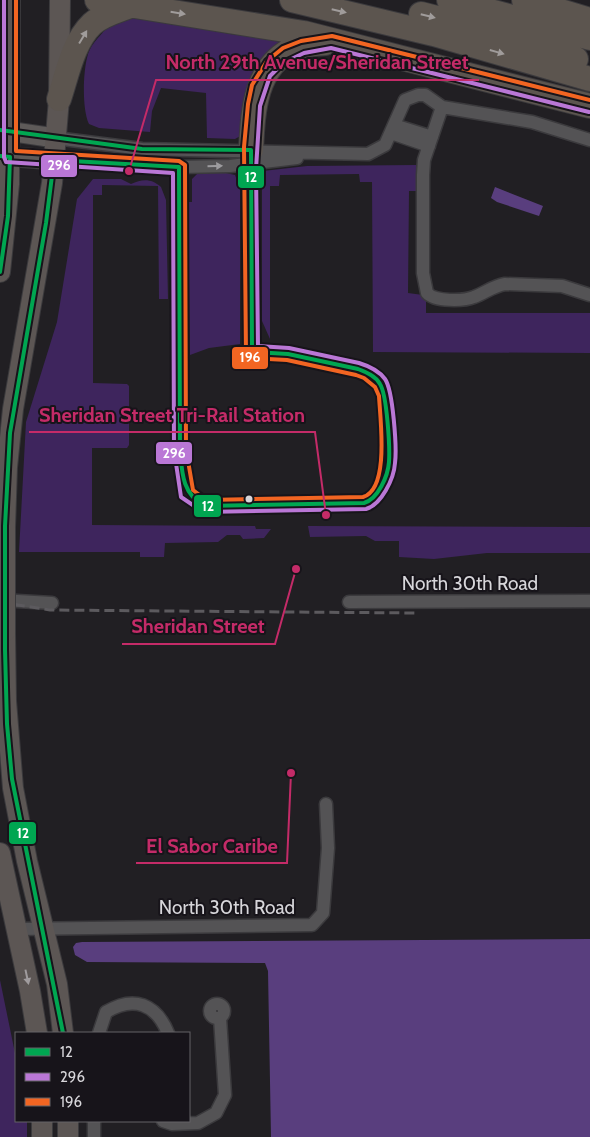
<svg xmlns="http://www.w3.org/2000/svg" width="590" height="1137" font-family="Cabin,sans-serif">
	<rect width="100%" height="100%" fill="#211f23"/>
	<!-- green -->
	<path fill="#3e255d" d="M124,14L230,34L286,40L242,135L235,139L207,138L206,93L161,88L152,111L150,132L99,128L89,124C82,109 83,74 87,58C89,46 98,38 106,29L103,23Z
		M416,165L417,191H409L408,293L423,295L426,300V313H590V353L373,352L372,182H360L359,174L280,175L279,186H270V339L262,321V178L263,171L307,166Z
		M198,173H226L235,175L238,183L240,184V344L209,348L190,355L188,202H192V179Z
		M93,179H121L131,184C142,179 151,178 161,187L166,200L168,299H159L158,186L102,185V195H93V383L127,384L129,386V445L127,448H92V525L255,526L256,529H271L264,538L243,539L240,535H227L218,542L165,543L164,557H140V552H19L26,422L57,322L77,199Z
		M308,526L590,527V553H487L434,559L399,557V541H375L366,536L310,537Z
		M0,980L16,1058V1121H27V1137H0Z"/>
	<!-- water -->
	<path fill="#593e7e" d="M495,187L543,206L539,216L497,202L491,198Z
		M590,939V1137H271L268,971L265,963L87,962L75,955L73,947L76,943L82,942Z"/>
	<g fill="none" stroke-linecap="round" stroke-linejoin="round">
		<defs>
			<path id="street" d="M442,107L424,160L423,175V273L427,293C435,302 464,301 474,297C485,293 493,286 505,284L562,286L590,295
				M400,127L432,137
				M391,133L429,146
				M55,138L142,149L368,154L385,145L405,100L418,95H425L442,107L532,122L590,140
				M54,160L179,167L230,166L297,158
				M0,600L52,603
				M349,602L590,601
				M17,929L312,925L323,913L328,848L326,804
				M210 1011a7 7 0 1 1 14 0a7 7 0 1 1-14 0Z
				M99,1033L106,1012C134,995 156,1004 168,1033
				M163,1121L172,1124L198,1123L216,1113L225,1095L220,1018
				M94,1137V1121"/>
			<path id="secondary" d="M0,130L55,138
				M0,156L54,160"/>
			<path id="primary" d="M0,272L9,184L10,0
				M5,528L7,467L13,409L52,183L59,99L60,0
				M5,632L6,701L13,788L27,861L57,984L63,1033
				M0,853L30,991L37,1033
				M42,1121V1137
				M68,1121V1137"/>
			<path id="highway" d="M97,0L304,33L590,106
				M292,0L434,34L590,79
				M449,0L590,38
				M524,0L590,20
				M421,14L488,31L576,59
				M59,99C67,75 73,42 92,24C102,15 117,11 130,6
				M251,150C253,112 254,67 294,48C302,44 315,44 325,43"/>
		</defs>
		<!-- street casing -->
		<use href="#street" stroke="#3b3a3d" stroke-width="15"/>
		<!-- secondary casing -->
		<use href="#secondary" stroke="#3b3a3d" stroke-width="21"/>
		<!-- primary casing -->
		<use href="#primary" stroke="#3b3a3d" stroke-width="22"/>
		<!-- highway casing -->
		<use href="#highway" stroke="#3b3a3d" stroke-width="26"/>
		<!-- street -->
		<use href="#street" stroke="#545355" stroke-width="12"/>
		<!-- secondary -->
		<use href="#secondary" stroke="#5e5a59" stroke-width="19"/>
		<!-- primary -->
		<use href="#primary" stroke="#5c5654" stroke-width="20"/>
		<!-- highway -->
		<use href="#highway" stroke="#5c554f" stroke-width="24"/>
		<!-- rail -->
		<path stroke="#5c5a5e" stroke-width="3" stroke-dasharray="10 5" stroke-linecap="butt" d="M0,602L50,610L415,613"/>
		<defs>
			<path id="primary-bridge" d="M5,528V632"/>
		</defs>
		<!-- primary-bridge casing -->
		<use href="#primary-bridge" stroke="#3b3a3d" stroke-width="22" stroke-linecap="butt"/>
		<!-- primary-bridge -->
		<use href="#primary-bridge" stroke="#5c5654" stroke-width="20"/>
		<defs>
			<path id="bus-1" d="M0,130L142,149L251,150L252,352L288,354L358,369C366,372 376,376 380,384C387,395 390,447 389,462C388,476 378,499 364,503L204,506C182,493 182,473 180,450L179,167L54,160L46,223L10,433L5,526V650L7,724L12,779L63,1033
				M0,156L10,157L8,216L0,272"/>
			<path id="bus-2" d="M4,0V157L6,162L173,173L174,450L181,497L203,512L366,509C381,505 394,479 395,463C397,448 393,390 385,379C379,371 369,366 359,363L289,348L258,346L256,169L260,106L270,76L283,63L304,53L331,48L589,112"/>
			<path id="bus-3" d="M16,0V151L179,161L185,165L186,449L193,490L206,500L363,497C390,489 380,418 379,396L375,387L364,378L356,375L287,360L251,358L246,354L244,147L248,104L252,85L267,61L283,48L301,41L332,36L590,100"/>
		</defs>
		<!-- bus-1 casing -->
		<use href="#bus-1" stroke="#17141a" stroke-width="8"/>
		<!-- bus-2 casing -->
		<use href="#bus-2" stroke="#17141a" stroke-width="8"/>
		<!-- bus-3 casing -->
		<use href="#bus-3" stroke="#17141a" stroke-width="8"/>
		<!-- bus-1 -->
		<use href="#bus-1" stroke="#00a651" stroke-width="4"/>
		<!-- bus-2 -->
		<use href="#bus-2" stroke="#ba77d6" stroke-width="4"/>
		<!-- bus-3 -->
		<use href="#bus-3" stroke="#f26522" stroke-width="4"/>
	</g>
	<!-- one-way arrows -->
	<defs><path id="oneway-solid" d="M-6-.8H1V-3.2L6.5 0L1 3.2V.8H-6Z" transform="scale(1.25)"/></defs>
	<g fill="#a09c9b">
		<use href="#oneway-solid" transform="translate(339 11) rotate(13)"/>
		<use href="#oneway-solid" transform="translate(178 13) rotate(9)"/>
		<use href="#oneway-solid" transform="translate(428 16) rotate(14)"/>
		<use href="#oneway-solid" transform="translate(83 37) rotate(-59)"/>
		<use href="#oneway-solid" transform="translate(497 52) rotate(16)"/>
	</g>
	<use fill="#9c9b9e" href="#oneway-solid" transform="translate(215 166) rotate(-2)"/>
	<use fill="#a09c9e" href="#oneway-solid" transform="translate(27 977) rotate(78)"/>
	<!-- markers -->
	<circle fill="#d7d6da" stroke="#17141a" stroke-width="2" cx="249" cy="499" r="4.5"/>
	<g text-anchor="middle" stroke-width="4" stroke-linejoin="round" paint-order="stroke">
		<!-- street labels -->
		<g font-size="19" fill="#d7d6da" stroke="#17141a">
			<text x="470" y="590">North 30th Road</text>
			<text x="227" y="914">North 30th Road</text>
		</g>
	</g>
	<!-- callouts -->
	<path fill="none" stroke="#c42b68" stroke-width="2" d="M129 171L156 80H479M326 515L315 432H29M296 569L275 644H122M291 773L287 863H136"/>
	<g fill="#c42b68" stroke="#17141a" stroke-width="2">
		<circle cx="129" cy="171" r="5"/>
		<circle cx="326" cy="515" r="5"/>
		<circle cx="296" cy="569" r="5"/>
		<circle cx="291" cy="773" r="5"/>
	</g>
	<g font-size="20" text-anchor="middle" font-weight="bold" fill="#c42b68" stroke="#17141a" stroke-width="4" stroke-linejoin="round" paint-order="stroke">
		<text x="317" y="69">North 29th Avenue/Sheridan Street</text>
		<text x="172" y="422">Sheridan Street Tri-Rail Station</text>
		<text x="198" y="633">Sheridan Street</text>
		<text x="212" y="853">El Sabor Caribe</text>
	</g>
	<g stroke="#17141a" stroke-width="2">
		<rect x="40" y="154" width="38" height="24" rx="5" fill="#ba77d6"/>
		<rect x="237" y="165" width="28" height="24" rx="5" fill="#00a651"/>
		<rect x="231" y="346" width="38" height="24" rx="5" fill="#f26522"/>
		<rect x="155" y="441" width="38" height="24" rx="5" fill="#ba77d6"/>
		<rect x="193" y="494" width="29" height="24" rx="5" fill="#00a651"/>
		<rect x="8" y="821" width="29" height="24" rx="5" fill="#00a651"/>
	</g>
	<g font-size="14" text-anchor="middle" font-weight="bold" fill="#fff">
		<text x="59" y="170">296</text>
		<text x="251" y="182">12</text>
		<text x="250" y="362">196</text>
		<text x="174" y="458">296</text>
		<text x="208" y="511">12</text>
		<text x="23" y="838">12</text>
	</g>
	<!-- legend -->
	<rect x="15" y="1032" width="175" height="90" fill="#17141a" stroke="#646267"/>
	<rect x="25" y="1048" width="25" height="8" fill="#00a651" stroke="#646267"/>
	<text x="60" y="1057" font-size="15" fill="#d7d6da">12</text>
	<rect x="25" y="1073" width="25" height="8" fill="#ba77d6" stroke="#646267"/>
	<text x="60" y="1082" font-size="15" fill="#d7d6da">296</text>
	<rect x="25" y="1098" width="25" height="8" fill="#f26522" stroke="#646267"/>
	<text x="60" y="1107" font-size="15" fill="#d7d6da">196</text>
</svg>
